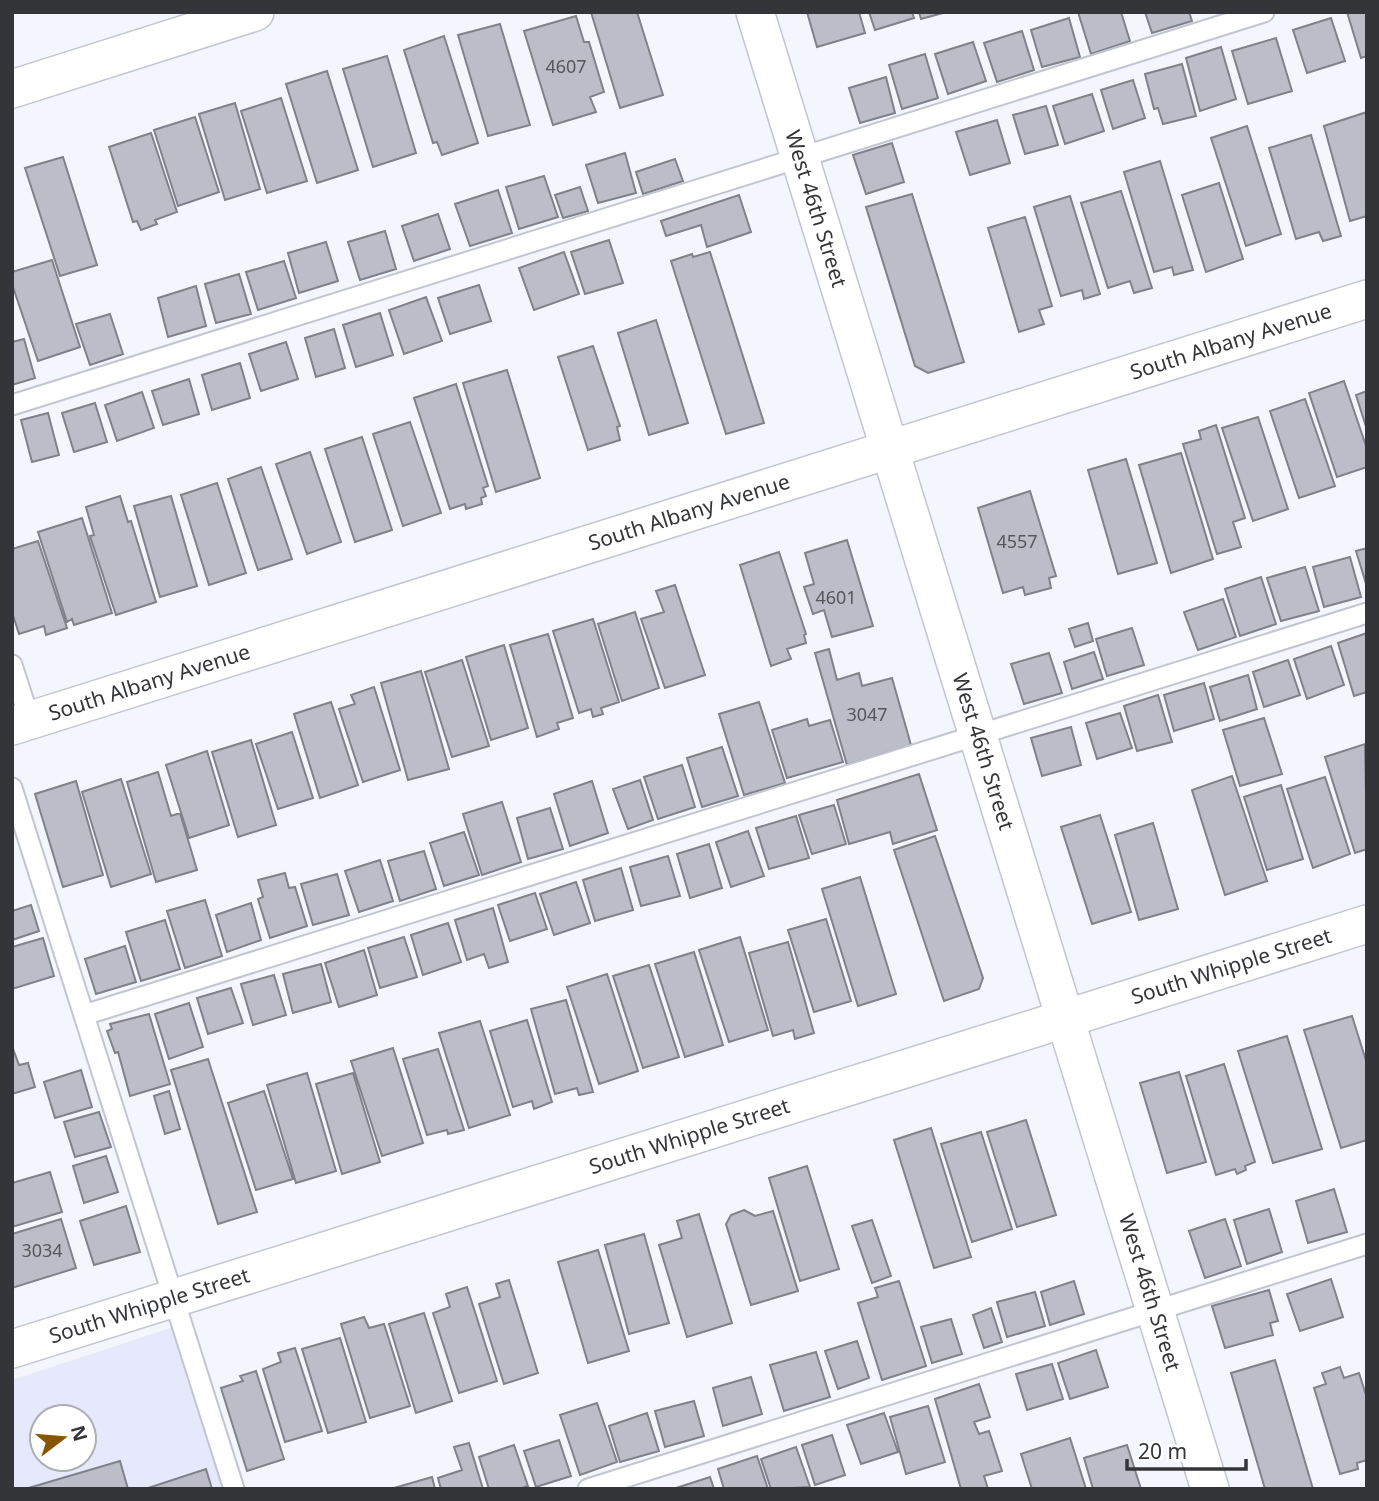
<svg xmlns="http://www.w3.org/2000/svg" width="1379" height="1501" font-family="'Noto Sans',sans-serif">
	<rect width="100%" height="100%" fill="#f4f6fe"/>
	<!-- built -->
	<path fill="#e5e9fb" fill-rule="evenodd" d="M182,1324L234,1489H12V1380ZM42,1417H84V1459H42Z"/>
	<!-- building -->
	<path fill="#bbbec8" stroke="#80828b" stroke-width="2" d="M591,12H637L663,95L620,108Z
		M807,12H859L865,33L817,47Z
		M869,12H912L914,18L875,30Z
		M919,12H943V13L921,19Z
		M1078,12H1121L1130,41L1091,54Z
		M1145,12H1189L1192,21L1152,33Z
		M1347,12H1367V56L1361,58Z
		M576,16L584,42H589L604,92L590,97L596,112L553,125L524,31Z
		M1069,18L1080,57L1042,67L1031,30Z
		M1331,18L1345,61L1307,73L1293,30Z
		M500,24L530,125L488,136L458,35Z
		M1022,31L1034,70L997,82L984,43Z
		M444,36L478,143L442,155L437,142L433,143L404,50Z
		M1276,38L1292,91L1248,104L1232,51Z
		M973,42L986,81L948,94L935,54Z
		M1221,47L1236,99L1200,111L1186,58Z
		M925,54L938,98L902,109L889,65Z
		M387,56L416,153L373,167L343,69Z
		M1182,64L1196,116L1163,124L1158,108L1154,109L1145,74Z
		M327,71L358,170L317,183L286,84Z
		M886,77L895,113L860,123L849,88Z
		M1133,80L1145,118L1113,129L1101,90Z
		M1092,94L1104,131L1065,144L1053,106Z
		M281,98L307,181L267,193L241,111Z
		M235,103L260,189L225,200L199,114Z
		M1046,106L1058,145L1025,154L1013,115Z
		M1367,112V216L1350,221L1324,126Z
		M195,117L219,192L178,206L154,130Z
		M997,120L1010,163L970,175L956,132Z
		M1247,126L1281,234L1246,246L1211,138Z
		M151,133L177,212L155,220L157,224L141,230L137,221L133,222L109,147Z
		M1311,135L1341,236L1323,241L1319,232L1296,239L1269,148Z
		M892,143L904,182L866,194L853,155Z
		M625,153L636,193L598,203L586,165Z
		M63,157L97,265L60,276L25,168Z
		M675,159L683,181L643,194L636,172Z
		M1160,161L1193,270L1174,275L1172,267L1154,272L1124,172Z
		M544,176L558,217L519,229L506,187Z
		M1219,183L1243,259L1206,272L1182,195Z
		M580,187L588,211L563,218L555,195Z
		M498,190L512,233L470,246L455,204Z
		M1121,191L1152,288L1134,293L1130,281L1108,288L1081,203Z
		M912,194L964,362L928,373L915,366L866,207Z
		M739,195L751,232L707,247L701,225L666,236L661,221Z
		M1070,196L1100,294L1084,299L1082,290L1061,296L1034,207Z
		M438,214L450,249L414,261L402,226Z
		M1025,217L1052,306L1039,310L1044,324L1019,332L988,228Z
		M385,231L396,269L360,280L348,242Z
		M609,240L623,283L585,294L571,252Z
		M326,242L338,281L299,293L288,253Z
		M564,252L579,294L534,310L519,268Z
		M710,252L764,423L726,434L671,261L692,254L693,257Z
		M52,260L80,347L38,361L12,284V272Z
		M284,261L296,298L258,310L246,272Z
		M239,274L251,314L216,323L205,284Z
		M479,285L491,321L450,334L438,298Z
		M196,286L206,326L168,337L158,298Z
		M426,297L442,341L404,354L389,310Z
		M380,313L393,355L356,367L343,325Z
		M110,314L123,354L90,365L76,324Z
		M656,320L688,423L649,435L618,333Z
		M334,329L345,368L316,377L305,338Z
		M24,339L35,378L12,385V342Z
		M286,342L298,379L261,391L249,354Z
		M593,346L620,426L617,427L620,440L588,450L558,357Z
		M240,363L250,398L212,410L202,375Z
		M507,370L540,478L496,492L463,383Z
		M189,379L199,414L163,425L152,391Z
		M1344,381L1367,449V467L1337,477L1309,393Z
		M456,384L488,486L483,488L486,496L481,498L482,504L466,509L465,504L450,509L414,398Z
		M1367,391V430L1356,395Z
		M142,392L154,428L117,441L105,405Z
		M1305,399L1335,486L1299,498L1270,411Z
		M95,403L107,442L74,452L62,413Z
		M48,413L59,455L32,462L21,420Z
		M1258,417L1288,509L1253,521L1222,428Z
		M410,422L441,513L403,526L373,434Z
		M1216,425L1245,518L1233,522L1241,547L1217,554L1183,444L1201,439L1199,431Z
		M362,437L392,530L355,542L325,449Z
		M310,452L341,542L307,554L276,464Z
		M1181,453L1213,559L1171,573L1139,465Z
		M1126,459L1157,563L1118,574L1088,470Z
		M261,467L292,559L258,570L228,479Z
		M217,483L246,573L209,585L181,495Z
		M1030,491L1056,576L1049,578L1051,588L1025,595L1023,587L1003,593L978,508Z
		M120,496L128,522L131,521L156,602L116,615L90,536L94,535L86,507Z
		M171,496L197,586L160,597L134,506Z
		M82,518L112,613L74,625L72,619L67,622L38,532Z
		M847,540L873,626L832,637L824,610L813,614L804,587L814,584L805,553Z
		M38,541L67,628L46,635L44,626L19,634L12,612V549Z
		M1367,548V587L1356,551Z
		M779,552L806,634L804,635L806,643L787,649L791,659L771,666L740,565Z
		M1350,557L1361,597L1324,607L1313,567Z
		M1305,567L1319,611L1281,621L1267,578Z
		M1261,577L1276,624L1240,636L1225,589Z
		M675,585L705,675L665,688L641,619L664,612L656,591Z
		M1223,599L1236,637L1198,650L1184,612Z
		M635,612L659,688L622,701L598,624Z
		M593,619L619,702L601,708L603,714L593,717L591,709L579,713L553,631Z
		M1088,623L1093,641L1075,647L1069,629Z
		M1132,628L1144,665L1107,676L1096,639Z
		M1367,633V692L1354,696L1338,643Z
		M548,634L573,718L557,723L559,729L537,737L510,645Z
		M504,645L528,728L491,740L466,657Z
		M1331,646L1344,685L1307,699L1294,659Z
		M829,649L837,680L859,673L862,686L892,678L911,745L847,765L815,653Z
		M1094,652L1103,679L1072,689L1064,662Z
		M1049,653L1062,693L1024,704L1011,664Z
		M462,660L489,746L452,757L425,672Z
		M1288,660L1300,695L1264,707L1253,672Z
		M421,671L449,769L408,780L381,683Z
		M1248,675L1257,709L1220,721L1210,687Z
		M1204,683L1214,719L1174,731L1164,695Z
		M374,687L400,770L363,782L339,709L355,704L351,695Z
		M1158,695L1172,742L1137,751L1124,706Z
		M331,702L358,785L320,798L294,714Z
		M759,702L785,783L744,795L719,714Z
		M1120,713L1132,748L1097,759L1086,723Z
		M1264,718L1282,774L1240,786L1223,730Z
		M807,719L809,726L830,720L843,762L787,778L772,730Z
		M1071,727L1081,765L1042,776L1031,738Z
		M292,732L313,798L278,809L256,744Z
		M251,740L276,825L238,837L212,752Z
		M1365,744L1367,849L1355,853L1325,757Z
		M722,747L738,796L702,807L687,758Z
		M207,751L229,825L189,838L166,765Z
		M682,765L695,807L658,819L644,777Z
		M158,772L171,816L180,813L197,870L156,882L127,782Z
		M919,774L937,830L893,844L890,832L849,844L837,800Z
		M1232,776L1267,881L1225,895L1192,790Z
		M1325,777L1350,854L1313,868L1287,789Z
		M121,779L151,874L111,887L82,792Z
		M640,780L653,820L628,829L613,789Z
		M76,781L103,875L63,887L35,794Z
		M592,781L608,833L570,846L554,794Z
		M1281,785L1303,859L1267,870L1244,797Z
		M502,802L521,862L482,875L463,814Z
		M834,805L846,844L812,854L799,815Z
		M550,808L563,849L528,859L517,818Z
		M1100,815L1131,912L1092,924L1061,827Z
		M796,816L809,858L769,869L756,828Z
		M1153,823L1178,909L1139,920L1115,835Z
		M748,831L764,876L731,887L716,842Z
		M464,832L479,875L444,886L430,843Z
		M935,836L983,978L979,989L944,1001L894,850Z
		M709,844L722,888L690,898L677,854Z
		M424,851L436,889L400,901L388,861Z
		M668,856L680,896L641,906L630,867Z
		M380,860L393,901L359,912L345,871Z
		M621,868L633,910L595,921L583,880Z
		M285,873L289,888L295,887L307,926L270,938L258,899L263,897L258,880Z
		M337,874L349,915L313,925L301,884Z
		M860,877L896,994L858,1006L822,889Z
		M576,882L590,923L554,935L540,894Z
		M535,893L547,929L510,941L498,905Z
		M205,900L222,956L185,968L167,911Z
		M251,903L261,940L227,952L216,915Z
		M31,905L39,931L12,940V911Z
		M493,908L508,962L489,968L484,954L467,960L455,920Z
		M826,919L851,1001L814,1012L788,930Z
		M165,920L180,969L141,981L126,932Z
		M448,923L461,962L423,975L411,935Z
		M404,937L417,977L380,988L368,948Z
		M740,937L768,1030L729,1042L699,950Z
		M43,938L54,976L12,989V947Z
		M788,942L814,1033L795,1039L793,1030L773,1036L749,953Z
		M125,946L136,982L96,994L85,959Z
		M364,950L377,995L339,1007L325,963Z
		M694,952L723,1045L685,1057L655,964Z
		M321,964L331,1002L293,1013L283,974Z
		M649,965L679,1057L643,1068L613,976Z
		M607,974L638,1071L599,1084L567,987Z
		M274,975L286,1015L253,1025L241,984Z
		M231,988L243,1023L208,1034L197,998Z
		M566,1000L593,1092L579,1095L577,1088L555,1094L531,1009Z
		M189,1003L203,1047L169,1059L155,1014Z
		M149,1014L170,1084L130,1096L118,1052L115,1053L107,1031L112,1029L110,1024Z
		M1352,1016L1367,1064V1140L1341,1148L1304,1030Z
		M527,1020L552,1102L534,1109L532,1101L513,1107L490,1031Z
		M480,1021L510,1115L469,1128L439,1033Z
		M1287,1036L1322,1149L1273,1163L1238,1051Z
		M12,1046L19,1065L28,1063L35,1087L12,1094Z
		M393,1048L423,1143L382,1156L351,1061Z
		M438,1049L464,1130L448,1134L447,1130L427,1135L403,1059Z
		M208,1059L257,1212L218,1224L171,1070Z
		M1224,1064L1255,1162L1245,1166L1246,1170L1237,1174L1235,1169L1216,1175L1186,1076Z
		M81,1070L92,1107L55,1118L44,1082Z
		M1179,1072L1206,1162L1167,1173L1140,1083Z
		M307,1073L336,1171L296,1183L267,1085Z
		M353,1073L380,1162L342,1174L316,1084Z
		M169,1091L180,1129L165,1134L154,1096Z
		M264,1091L293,1179L256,1190L228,1103Z
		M99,1112L111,1147L75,1157L64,1122Z
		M1026,1120L1056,1215L1017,1227L987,1132Z
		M931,1128L971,1257L934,1268L894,1140Z
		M981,1132L1012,1229L972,1242L941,1144Z
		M106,1156L118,1192L84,1203L73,1166Z
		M807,1166L839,1269L800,1281L769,1178Z
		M50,1172L62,1212L12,1227V1183Z
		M1334,1189L1347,1232L1308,1243L1296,1201Z
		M126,1206L140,1252L94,1265L80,1221Z
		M1269,1209L1282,1252L1247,1264L1234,1220Z
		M744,1210L755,1216L773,1211L798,1291L751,1305L726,1224L731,1215Z
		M699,1214L732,1323L687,1337L659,1245L682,1238L677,1221Z
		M61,1219L76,1268L12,1288V1234Z
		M1225,1219L1241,1266L1205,1278L1189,1231Z
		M872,1220L891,1276L872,1283L852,1226Z
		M644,1234L669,1323L629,1334L605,1245Z
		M598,1250L629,1351L588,1363L558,1262Z
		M1331,1279L1343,1317L1300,1331L1287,1294Z
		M509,1280L538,1373L504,1384L479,1304L500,1297L496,1284Z
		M899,1281L926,1366L882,1380L858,1303L878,1297L875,1288Z
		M1074,1281L1084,1314L1050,1325L1041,1292Z
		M467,1287L497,1381L459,1393L433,1313L450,1307L446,1294Z
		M1269,1290L1278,1321L1270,1323L1273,1335L1225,1348L1212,1306Z
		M1035,1292L1045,1326L1007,1337L997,1302Z
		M991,1308L1002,1342L984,1348L973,1315Z
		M424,1313L452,1401L416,1413L389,1324Z
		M364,1317L369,1328L384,1324L410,1406L370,1418L341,1324Z
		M951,1319L962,1354L932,1363L921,1327Z
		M340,1338L366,1422L328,1433L302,1349Z
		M857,1341L869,1378L838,1389L825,1351Z
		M295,1348L322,1431L285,1442L263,1369L281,1362L278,1353Z
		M1096,1350L1108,1387L1070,1399L1058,1363Z
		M816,1352L830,1397L784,1411L770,1365Z
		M1275,1360L1313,1489H1265L1231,1373Z
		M1052,1364L1063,1399L1027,1410L1016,1374Z
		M1340,1367L1344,1378L1359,1373L1367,1398V1460L1357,1463L1358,1469L1340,1474L1314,1388L1326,1384L1322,1373Z
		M256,1371L284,1459L247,1471L221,1388L243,1381L240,1376Z
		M751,1377L762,1414L723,1426L713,1388Z
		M979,1384L990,1417L974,1422L979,1434L989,1431L1002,1471L984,1476L988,1489H961L935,1399Z
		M694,1401L704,1436L665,1447L655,1411Z
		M597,1403L617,1462L580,1475L560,1415Z
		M928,1406L945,1462L906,1474L890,1417Z
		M647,1413L659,1451L620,1462L609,1426Z
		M884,1413L898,1452L861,1464L847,1425Z
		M832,1435L845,1475L815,1485L802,1445Z
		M1070,1438L1086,1489H1032L1021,1454Z
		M559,1440L571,1476L536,1487L524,1451Z
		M469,1443L483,1489H441L438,1478L462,1470L454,1447Z
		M514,1445L528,1486L519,1489H489L479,1457Z
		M1127,1445L1141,1489H1093L1084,1458Z
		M796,1447L810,1487L771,1489L761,1459Z
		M757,1456L768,1489H724L718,1469Z
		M120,1461L128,1489H25Z
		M206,1469L212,1489H145Z
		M432,1477L435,1489L394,1488Z
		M710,1477L714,1489L676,1488Z"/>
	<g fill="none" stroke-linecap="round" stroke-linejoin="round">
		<defs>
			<path id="lane" d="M12,405L1264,12
				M12,665L30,721
				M12,788L234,1489
				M84,1015L1367,613
				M588,1489L1367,1244"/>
			<g id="street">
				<path id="s1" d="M755,12L1210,1489"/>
				<path d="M12,89L255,12"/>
				<path id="s2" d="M12,726L1367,299"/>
				<path id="s3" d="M12,1349L1367,924"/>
			</g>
		</defs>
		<!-- lane casing -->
		<use href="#lane" stroke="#c3c5d0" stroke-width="23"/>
		<!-- street casing -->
		<use href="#street" stroke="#c3c5d0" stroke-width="40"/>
		<!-- lane -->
		<use href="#lane" stroke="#fff" stroke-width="19"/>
		<!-- street -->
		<use href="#street" stroke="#fff" stroke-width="37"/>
	</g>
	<g text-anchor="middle" stroke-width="5" stroke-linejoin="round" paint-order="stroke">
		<!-- number labels -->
		<g font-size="18" fill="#56575d">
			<text x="566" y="73">4607</text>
			<text x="1017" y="548">4557</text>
			<text x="836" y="604">4601</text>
			<text x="867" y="721">3047</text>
			<text x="42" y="1257">3034</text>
		</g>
		<!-- street labels -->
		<g font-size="21" fill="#343539" stroke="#fff">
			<text dy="7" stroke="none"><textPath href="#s1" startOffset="206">West 46th Street</textPath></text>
			<text dy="7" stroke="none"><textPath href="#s2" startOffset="1278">South Albany Avenue</textPath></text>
			<text dy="7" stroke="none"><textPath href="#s2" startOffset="710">South Albany Avenue</textPath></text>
			<text dy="7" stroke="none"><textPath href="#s2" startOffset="144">South Albany Avenue</textPath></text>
			<text dy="7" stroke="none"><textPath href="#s1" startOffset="774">West 46th Street</textPath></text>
			<text dy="7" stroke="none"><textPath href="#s3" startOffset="1278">South Whipple Street</textPath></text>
			<text dy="7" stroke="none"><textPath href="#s3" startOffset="710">South Whipple Street</textPath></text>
			<text dy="7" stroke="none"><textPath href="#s1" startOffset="1340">West 46th Street</textPath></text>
			<text dy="7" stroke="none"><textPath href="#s3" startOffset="144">South Whipple Street</textPath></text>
		</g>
	</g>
	<!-- border -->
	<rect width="1379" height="1501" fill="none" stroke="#343539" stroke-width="28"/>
	<!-- north arrow -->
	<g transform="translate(63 1438) rotate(74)"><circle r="33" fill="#ffffff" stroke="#aeaeb0" stroke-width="2"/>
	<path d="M0-5L12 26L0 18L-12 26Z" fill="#885500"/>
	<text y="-10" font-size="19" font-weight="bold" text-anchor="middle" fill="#343539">N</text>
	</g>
	<!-- scale -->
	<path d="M1127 1459v10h119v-10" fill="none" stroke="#343539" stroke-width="3.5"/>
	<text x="1138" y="1459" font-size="21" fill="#343539" stroke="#ffffff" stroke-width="5" paint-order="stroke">20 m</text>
</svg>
